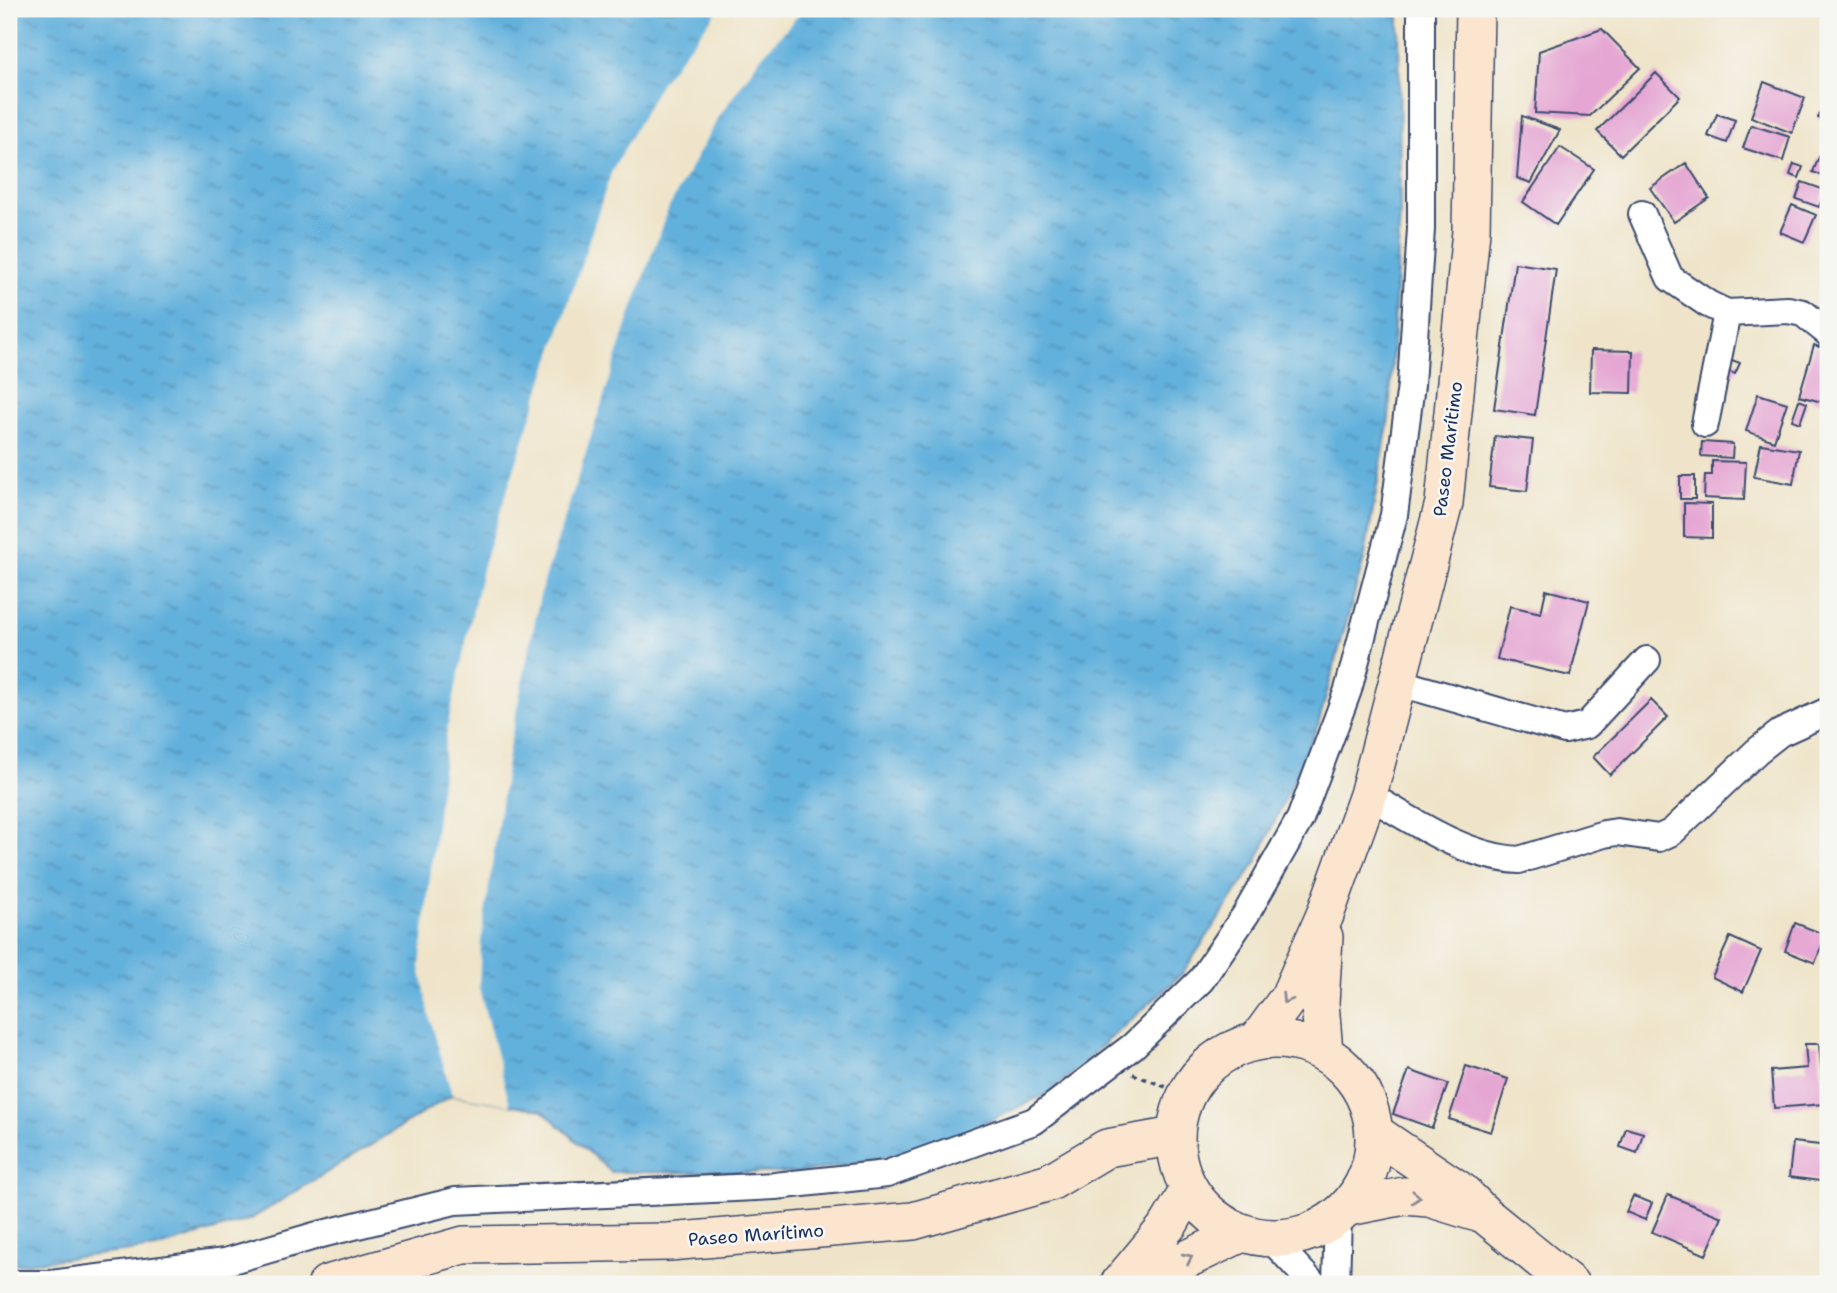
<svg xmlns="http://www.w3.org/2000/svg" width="1837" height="1293" font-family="'Shantell Sans',sans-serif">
	<defs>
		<pattern id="water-ripples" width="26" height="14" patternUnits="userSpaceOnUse" patternTransform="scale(1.75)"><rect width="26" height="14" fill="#62b0dc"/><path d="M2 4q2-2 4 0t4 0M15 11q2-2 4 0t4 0" fill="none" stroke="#5090b6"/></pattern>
	</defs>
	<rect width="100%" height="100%" fill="#f6f6f2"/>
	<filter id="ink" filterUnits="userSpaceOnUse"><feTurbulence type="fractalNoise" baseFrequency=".0143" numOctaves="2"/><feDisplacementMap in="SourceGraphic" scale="14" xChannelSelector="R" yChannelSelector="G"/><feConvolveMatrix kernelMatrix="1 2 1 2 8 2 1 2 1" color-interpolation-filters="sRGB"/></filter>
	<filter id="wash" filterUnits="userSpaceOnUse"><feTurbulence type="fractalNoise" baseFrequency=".00686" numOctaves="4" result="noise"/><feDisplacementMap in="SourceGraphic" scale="28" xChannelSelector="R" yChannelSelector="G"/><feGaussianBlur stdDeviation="1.57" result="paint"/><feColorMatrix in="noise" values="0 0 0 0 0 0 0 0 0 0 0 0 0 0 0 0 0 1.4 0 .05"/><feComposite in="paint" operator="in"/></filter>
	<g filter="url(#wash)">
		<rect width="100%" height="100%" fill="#efe4c9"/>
		<!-- water -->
		<path fill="url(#water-ripples)" stroke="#3e709d" stroke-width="2" d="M9,9H1399L1400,211L1389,418L1365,555L1318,725L1257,861L1182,974L1051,1092L932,1148L802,1173L611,1172L542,1110L452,1095L251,1219L156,1248L9,1265Z"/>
		<!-- pier -->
		<path fill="#efe4c9" d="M719,9H804L760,58L718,118L668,209L631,313L541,591L509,748L481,941L479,988L510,1105L452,1095L430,1018L420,966L447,728L483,565L611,173L661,82Z"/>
		<g id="blocks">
			<!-- building -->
			<path fill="#e5a6d3" d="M1602,29L1640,68L1590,116L1535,113L1539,51Z
				M1656,73L1680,97L1621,155L1597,131Z
				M1764,82L1805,98L1792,133L1751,117Z
				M1824,102L1828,103V122L1818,118Z
				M1717,114L1735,120L1727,143L1708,136Z
				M1522,116L1560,130L1531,183L1517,178Z
				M1751,125L1790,137L1783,161L1743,148Z
				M1560,147L1594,169L1556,225L1523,202Z
				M1819,157L1828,160V178L1813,172Z
				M1686,163L1709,198L1674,222L1650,188Z
				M1794,164L1803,167L1799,178L1790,175Z
				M1802,182L1825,190L1819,207L1796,199Z
				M1792,205L1816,215L1804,242L1780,232Z
				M1515,263L1556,269L1535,415L1494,409Z
				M1814,345L1828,350V382L1822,402L1799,396Z
				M1591,350L1633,351L1632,393L1590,392Z
				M1729,359L1740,363L1735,374L1725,370Z
				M1758,394L1787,403L1774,441L1746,431Z
				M1799,400L1807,403L1800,423L1792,420Z
				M1828,424V445L1821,443Z
				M1495,436L1533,440L1527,491L1489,487Z
				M1702,442L1733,444L1732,458L1701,456Z
				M1761,444L1799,450L1793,484L1754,477Z
				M1712,461L1746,462L1744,500L1704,498L1705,475H1712Z
				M1680,476H1695V499H1680Z
				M1684,503L1712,504V538L1684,537Z
				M1546,590L1589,601L1570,676L1497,659L1510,606L1541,613Z
				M1651,700L1668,717L1610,775L1593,757Z
				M1795,923L1826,935L1815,963L1785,951Z
				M1730,937L1761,951L1743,992L1712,977Z
				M1805,1044H1819L1824,1104L1774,1108L1771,1071L1807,1068Z
				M1466,1066L1508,1079L1491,1132L1449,1119Z
				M1409,1070L1448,1084L1432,1128L1393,1114Z
				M1626,1128L1643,1133L1637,1153L1620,1147Z
				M1793,1142L1828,1146V1182L1789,1177Z
				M1668,1195L1722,1217L1706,1255L1652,1232Z
				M1633,1196L1652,1203L1645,1220L1626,1212Z"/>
		</g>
	</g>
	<g filter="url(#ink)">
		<use href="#blocks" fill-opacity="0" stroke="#3b4a6e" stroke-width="2"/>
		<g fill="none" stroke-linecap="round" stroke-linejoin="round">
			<defs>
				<path id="street" d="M1642,214L1670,278L1708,304L1727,313L1788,310L1803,313L1828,333
					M1705,424L1727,313
					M1400,683L1565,730L1587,725L1647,660
					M1368,795C1414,821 1464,857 1519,860L1604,834L1617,832L1659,838L1672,832L1757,751L1780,733L1828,711
					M1270,1238L1313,1284
					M9,1284H51L225,1262L318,1235L455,1201L775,1186L887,1174L1034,1121L1133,1046L1201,980L1246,914L1300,819L1348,690L1394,515L1411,385L1421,229V9
					M1336,1284L1338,1217"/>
				<path id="secondary" d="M1324,937L1320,1003L1324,1052
					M1176 1139a99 99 0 1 1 198 0a99 99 0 1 1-198 0Z
					M1257,1041L1289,997L1325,915L1368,795L1444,503L1471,231L1475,9
					M1375,1133L1462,1192L1485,1215L1570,1284
					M1348,1207L1404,1196L1429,1198L1474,1212
					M327,1284L464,1245L669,1242L913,1221L1050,1182L1107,1148L1175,1136
					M1119,1284L1169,1224L1189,1190
					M1135,1284L1242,1233"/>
			</defs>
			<!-- street casing -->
			<use href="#street" stroke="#3b4a6e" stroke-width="30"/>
			<!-- secondary casing -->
			<use href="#secondary" stroke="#3b4a6e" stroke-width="40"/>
			<!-- path -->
			<path stroke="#3b4a6e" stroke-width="3.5" stroke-dasharray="5 5" stroke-linecap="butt" d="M1133,1074L1186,1095"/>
			<!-- street -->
			<use href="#street" stroke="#fff" stroke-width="26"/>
			<!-- secondary -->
			<use href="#secondary" stroke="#fbe5cf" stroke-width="37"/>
		</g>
		<!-- one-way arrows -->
		<defs><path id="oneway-chevron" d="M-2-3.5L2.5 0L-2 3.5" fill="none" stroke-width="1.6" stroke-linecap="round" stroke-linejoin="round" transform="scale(1.75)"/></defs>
		<g stroke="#8b8a96">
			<use href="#oneway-chevron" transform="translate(1286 999) rotate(122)"/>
			<use href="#oneway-chevron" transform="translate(1416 1197) rotate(3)"/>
			<use href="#oneway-chevron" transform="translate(1188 1258) rotate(-26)"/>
		</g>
	</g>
	<g text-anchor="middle" stroke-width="5" stroke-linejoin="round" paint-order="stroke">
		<!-- street labels -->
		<g font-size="18" fill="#1b2f5e" stroke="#f6f6f2">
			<text transform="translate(1448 449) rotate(-83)" y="6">Paseo Marítimo</text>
			<text transform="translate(756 1235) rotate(-4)" y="6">Paseo Marítimo</text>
		</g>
	</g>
	<!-- margin -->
	<rect width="1837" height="1293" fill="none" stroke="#f6f6f2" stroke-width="35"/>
</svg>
